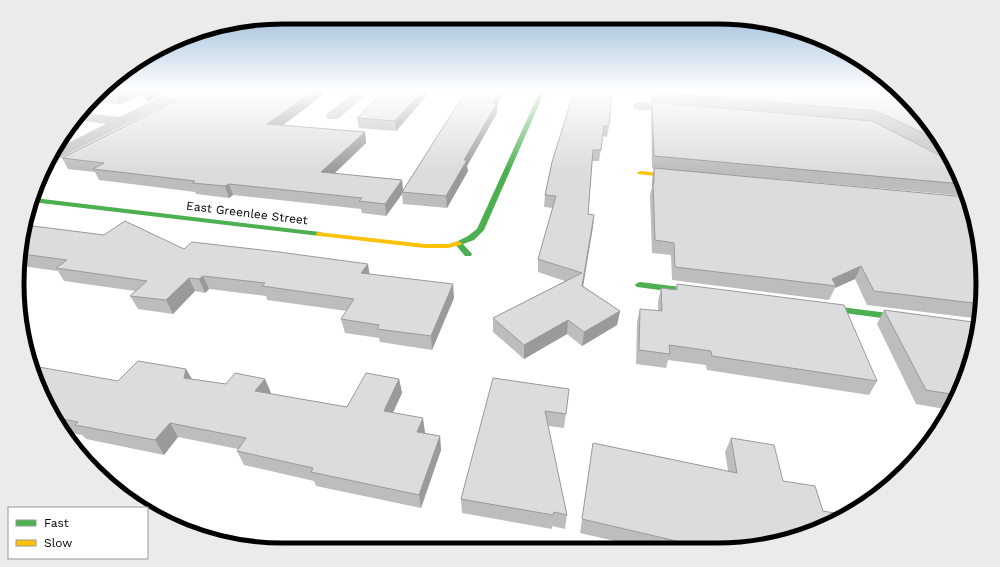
<svg xmlns="http://www.w3.org/2000/svg" width="1000" height="567" font-family="'Work Sans',sans-serif">
	<rect width="100%" height="100%" fill="#fff"/>
	<g fill="none" stroke-linecap="round" stroke-linejoin="round">
		<!-- street -->
		<path fill="#bdbdbd" fill-rule="evenodd" d="M172,91H188L186,94L58,159L51,160L56,149L106,124L76,120L83,113L120,117Z
			M356,91H370L338,119H328L326,116L328,113Z
			M639,102L682,106L687,107L689,110L687,113L682,114L634,109L633,106L634,103Z
			M919,146L943,158H951L956,167L934,165L914,154L911,151L914,148Z"/>
		<!-- fast -->
		<path fill="#4caf50" fill-rule="evenodd" d="M540,91H545L484,230L474,240L463,244L472,254L471,256H465L454,243L468,236L477,229Z
			M34,198L320,232L324,234L320,236L32,202Z
			M640,282L705,290L710,293L705,296L637,287L635,285L637,283Z
			M817,304L912,316L917,319L912,322L814,309L812,307L814,305Z"/>
		<!-- slow -->
		<path fill="#ffc107" fill-rule="evenodd" d="M640,171L682,175L685,177L682,179L638,174L637,173Z
			M317,232L425,244H448L458,241L462,243L461,245L448,248H425L320,236H317L316,234Z"/>
	</g>
	<!-- wall -->
	<path fill="#bdbdbd" d="M103,91H168L147,102L144,94L120,104L93,102Z
		M173,91H328L282,126L365,132L366,143L334,174L402,180L403,190L497,105V113L467,166L468,171L447,208L403,204L402,194L386,216L362,213L361,209L233,195L229,198L196,194L195,192L99,180L95,172L68,169L62,158L161,108L158,98Z
		M385,91H431L396,131L359,128L357,118Z
		M574,91L609,126L607,137L603,136L599,161H592L588,214L594,215L583,286L620,311L617,325L582,346L567,334L524,359L493,332V318L565,281L538,272V259L553,208L544,207L545,195Z
		M650,91H836L928,121L950,157L943,156L872,121L651,101Z
		M652,102L960,177L967,196L652,168L651,112Z
		M654,168L982,266L981,312H977L973,318L867,305L855,279L835,288L829,300L672,280L671,255L652,253L650,195L652,187V179Z
		M25,225L184,249L370,274L454,298L432,350L380,342L379,338L345,333L341,319L347,311L267,300L266,296L209,289L205,293L195,291L173,314L138,309L130,296L135,291L64,281L58,271L21,266Z
		M677,284L877,381L869,395L707,370L706,365L668,360L666,368L636,364L637,322L640,309L658,311V301L661,288L675,290Z
		M884,310L969,369L950,410L916,404L877,324Z
		M186,369L192,379L226,384L265,379L271,393L270,394L347,407L399,379L402,393L392,413L425,432L424,433L440,436L441,450L421,508L316,486L314,481L244,465L237,451L238,449L178,437L164,455L86,439L82,435L66,432L37,385L118,381Z
		M493,378L569,389L564,428L548,426L567,515L565,529L552,526V529L462,513L461,499Z
		M731,438L751,548H645L580,533L593,443L728,471L725,452Z"/>
	<!-- shaded-wall -->
	<path fill="#9a9a9a" d="M125,91H143L144,94L120,104L116,95Z
		M145,91H168L147,102L144,92Z
		M314,91H328L270,135L267,124Z
		M422,91H431L396,131L395,121Z
		M500,91H505L497,105V113L467,166L468,171L447,208L446,196L492,103Z
		M365,132L366,143L323,184L321,172Z
		M402,180L403,192H402V194L386,216L385,204Z
		M229,184L233,195L229,198L225,186Z
		M594,215L593,227L581,299L582,286Z
		M368,264L370,277L361,273Z
		M861,266L855,279L835,288L836,286L832,279Z
		M203,276L209,289L205,293L199,279Z
		M189,278L195,291L173,314L166,300Z
		M453,284L454,298L432,350L431,336Z
		M620,311L617,325L582,346L584,332Z
		M568,320L567,334L524,359V345Z
		M186,369L194,383L184,378Z
		M265,379L271,393L261,405L255,391Z
		M399,379L402,393L387,426L384,411Z
		M423,418L425,432L420,446L417,432Z
		M170,423L178,437L164,455L155,440Z
		M440,436L441,450L421,508L419,495Z"/>
	<!-- building -->
	<path fill="#dcdcdc" stroke="#9a9a9a" d="M103,91H125L116,95L101,94Z
		M173,91H314L267,124L365,132L321,172L402,180L385,204L359,201L362,198L229,184L225,186L192,183L195,181L93,169L104,163L62,158L177,100L158,98Z
		M385,91H422L395,121L357,118Z
		M466,91H500L492,103H497L464,160H467L446,196L402,192Z
		M574,91H612L609,126H604L601,150H593L588,214L594,215L582,286L620,311L584,332L568,320L524,345L493,318L582,273L538,259L556,196L545,195L552,162Z
		M652,91H836L904,96L928,121L940,141L876,111L652,92Z
		M652,102L872,121L939,155L960,177L962,184L654,156Z
		M654,168L967,197L974,215L982,266L981,298L978,297L981,302V304L874,291L861,266L832,279L836,286L675,267L674,243L655,240L653,183H654Z
		M125,221L184,249L192,242L279,252L368,264L361,273L453,284L431,336L377,329L379,325L341,319L354,299L262,286L265,283L203,276L199,279L189,278L166,300L130,296L147,281L56,268L67,260L22,254L25,225L104,235Z
		M677,284L844,305L877,381L712,356L711,351L669,345L670,354L639,350L640,309L662,311L661,288L677,290Z
		M884,310L980,323L969,369L957,395L926,390Z
		M138,361L186,369L184,378L226,384L235,373L265,379L255,391L347,407L366,373L399,379L384,411L423,418L417,432L440,436L419,495L311,472L313,468L237,451L246,438L170,423L155,440L75,425L78,422L57,418L37,385L33,366L118,381Z
		M493,378L569,389L566,414L545,411L567,515L554,512L553,515L461,499Z
		M731,438L774,445L783,481L815,486L823,511L845,515L802,536L751,548H706L582,519L593,443L737,473Z"/>
	<!-- sky -->
	<linearGradient id="sky" x2="0" y2="1"><stop stop-color="#95b6d6"/><stop offset="0.53" stop-color="#fff"/><stop offset="1" stop-color="#fff" stop-opacity="0"/></linearGradient>
	<rect width="1000" height="171" fill="url(#sky)"/>
	<g text-anchor="middle" stroke-width="3" stroke-linejoin="round" paint-order="stroke">
		<!-- street labels -->
		<g font-size="12" fill="#000" stroke="#fff">
			<text transform="translate(247 213) rotate(7)" y="4">East Greenlee Street</text>
		</g>
	</g>
	<!-- crop -->
	<path d="M0 0H1000V567H0ZM283 24H717A259 259 0 0 1 976 283V284A259 259 0 0 1 717 543H283A259 259 0 0 1 24 284V283A259 259 0 0 1 283 24Z" fill="#ebebeb" fill-rule="evenodd"/>
	<path fill="none" stroke="#000" stroke-width="5" d="M283 24H717A259 259 0 0 1 976 283V284A259 259 0 0 1 717 543H283A259 259 0 0 1 24 284V283A259 259 0 0 1 283 24Z"/>
	<!-- legend -->
	<rect x="8" y="507" width="140" height="52" fill="#ffffff" stroke="#999999"/>
	<rect x="16" y="520" width="20" height="6" fill="#4caf50" stroke="#999999"/>
	<text x="44" y="527" font-size="12" fill="#000000">Fast</text>
	<rect x="16" y="540" width="20" height="6" fill="#ffc107" stroke="#999999"/>
	<text x="44" y="547" font-size="12" fill="#000000">Slow</text>
</svg>
